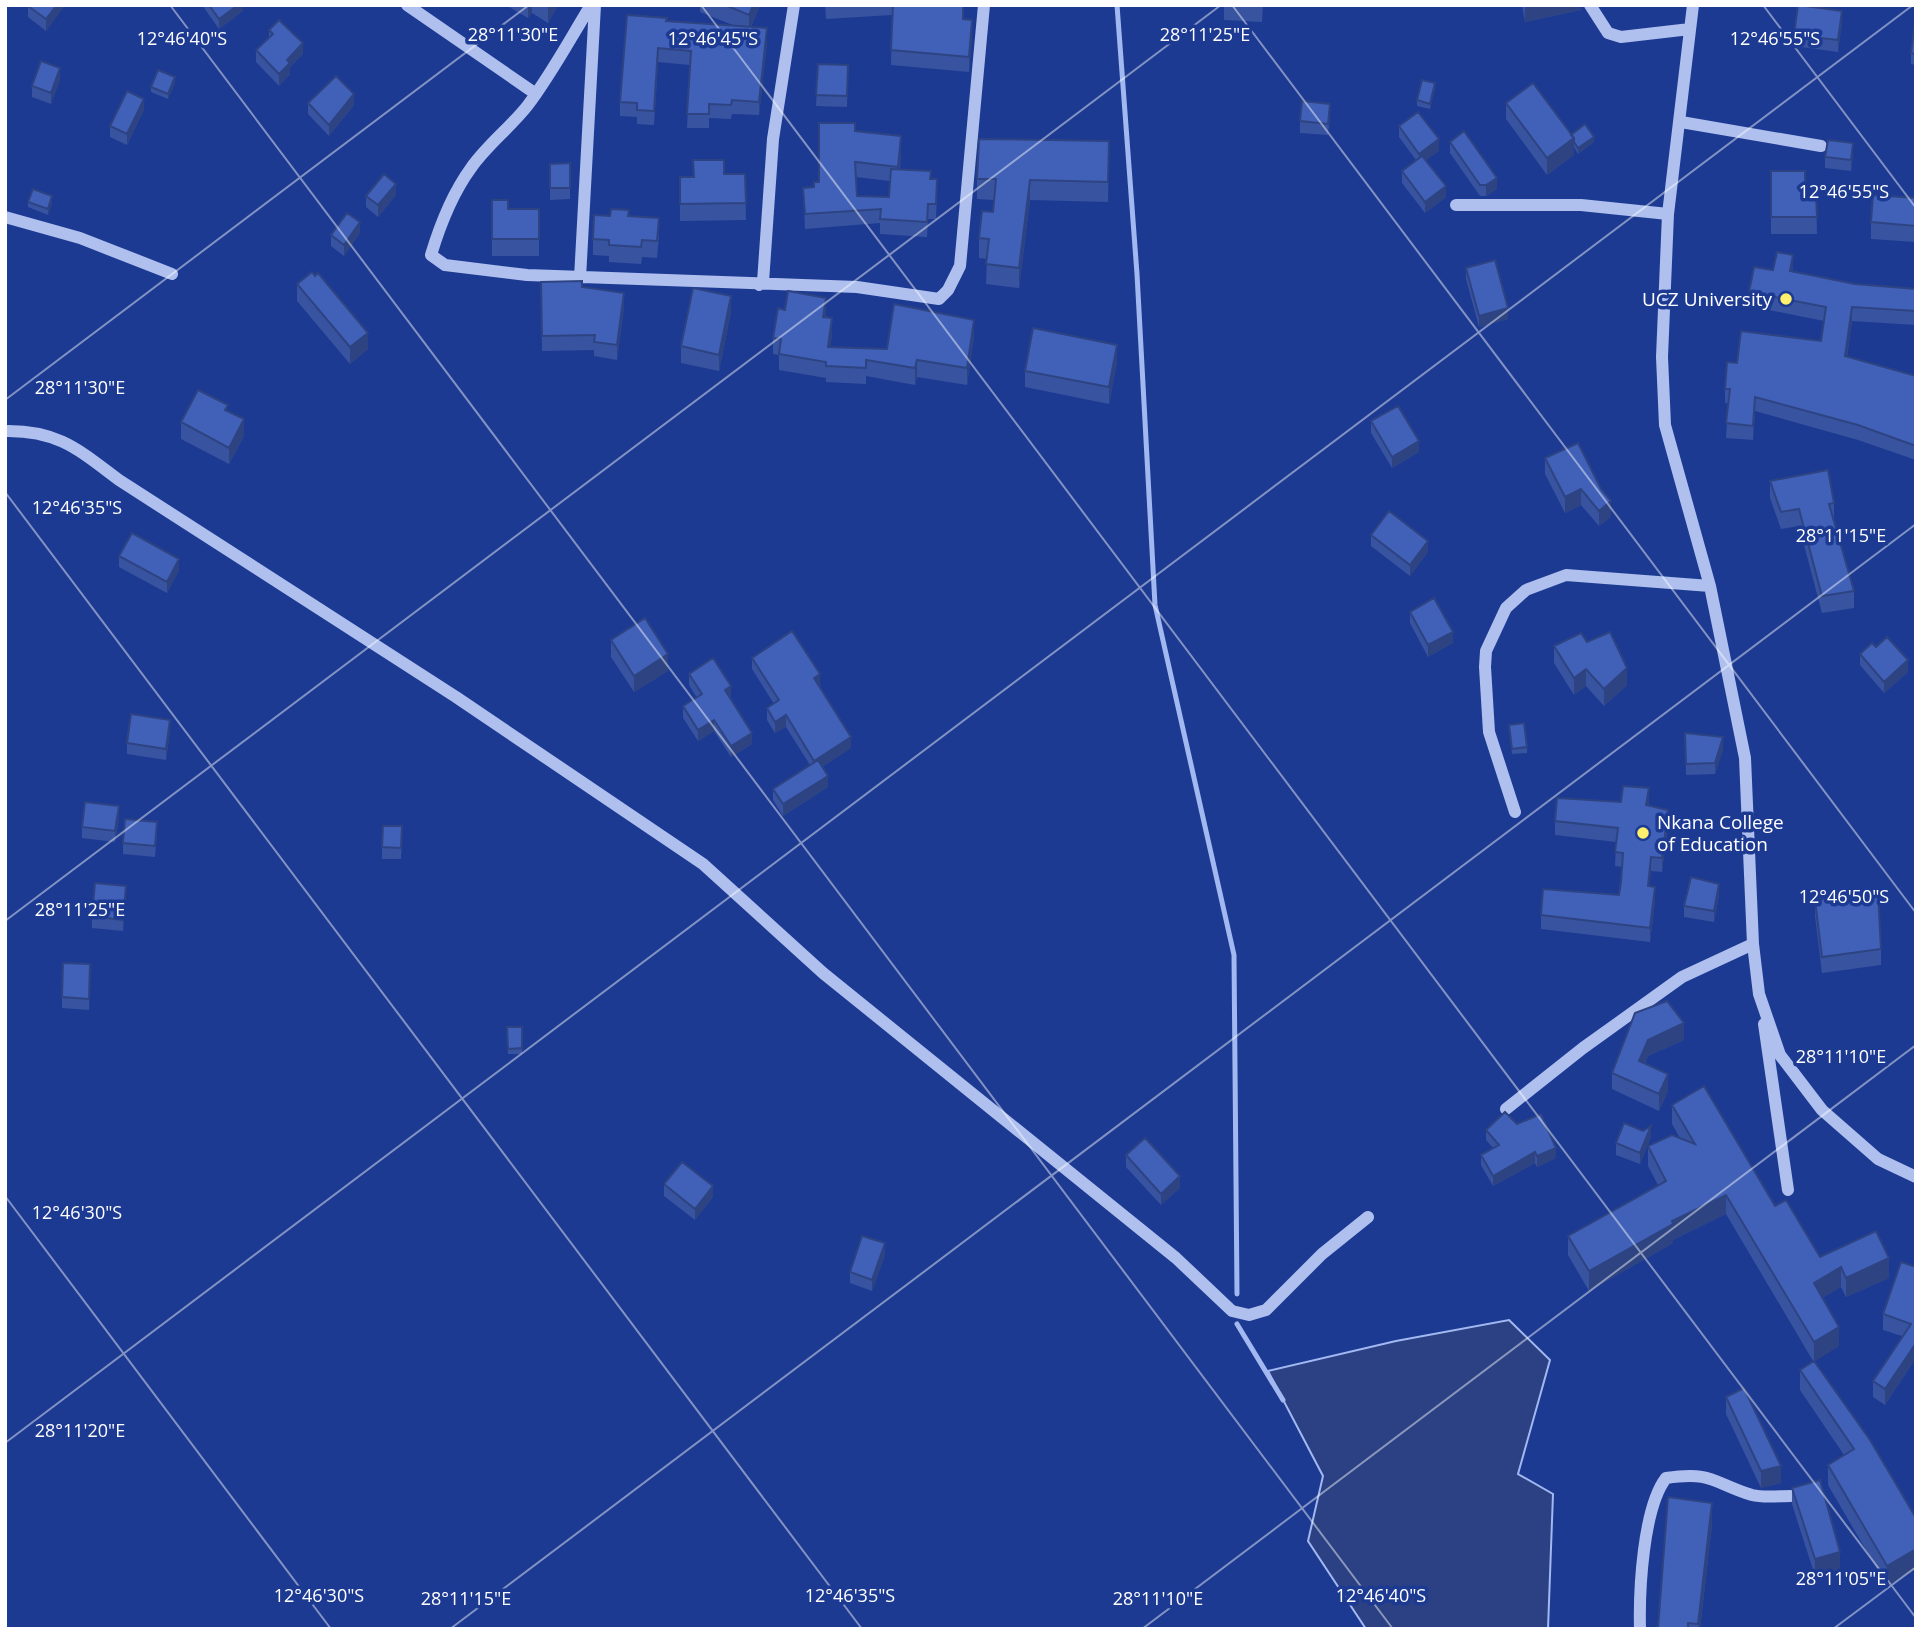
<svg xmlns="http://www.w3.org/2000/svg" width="1921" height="1634" font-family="'Open Sans',sans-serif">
	<rect width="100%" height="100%" fill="#1d3a93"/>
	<!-- water -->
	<path fill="#2b4184" stroke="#a2b8f0" stroke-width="2" d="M1509,1320L1550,1360L1518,1474L1553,1494L1548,1629H1366L1308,1541L1323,1476L1268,1371L1396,1341Z"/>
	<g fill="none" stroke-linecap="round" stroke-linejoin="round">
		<!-- stream -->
		<path stroke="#a2b8f0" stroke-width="5" d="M1117,5L1137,274L1155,605L1234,955L1237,1294
			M1237,1324L1283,1400"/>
		<!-- minor -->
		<path stroke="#afc0ef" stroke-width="12" d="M407,5L536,94
			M591,5C570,39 552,73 528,105C511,127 487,145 471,168C452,194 440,225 431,255L445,265L527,275L857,287L939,299L948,290L960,266L984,5
			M1590,5L1608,33L1621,37L1690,29
			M1693,5L1668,214L1662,357L1665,425L1710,586L1745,758L1753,944L1759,994L1780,1055L1822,1110L1878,1159L1916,1177
			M1681,122L1821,146
			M1456,205H1581L1668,214
			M5,217L80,238L172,274
			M580,278L595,5
			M759,285L763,282L773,139L794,5
			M5,431C58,430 79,450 119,480L456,697L703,864L823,973L1176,1258L1232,1311L1249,1315L1266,1310L1322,1254L1368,1217
			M1515,812L1489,732L1485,667L1486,651L1506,608L1526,590L1566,575L1710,586
			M1764,1024L1788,1190
			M1506,1109L1583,1048L1682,977L1753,944
			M1640,1629C1639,1590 1643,1508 1666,1478C1713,1471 1713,1483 1752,1495C1763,1498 1779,1496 1791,1496"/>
	</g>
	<!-- wall -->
	<path fill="#38539f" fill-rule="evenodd" d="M65,5L46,31L28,17V6Z
		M202,5H243V11L219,29Z
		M509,5H558L548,23L532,13L528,18L509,7Z
		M700,5H760L751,27L767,42L759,115L732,114L731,119L709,118V128H687L690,65L658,62L654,125L637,124V117L620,116V102L667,21L735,26L700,12Z
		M825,5H964V19L972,36L969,72L891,65L892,15L826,19Z
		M1224,5H1263L1262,22L1224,20Z
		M1522,5H1581V10L1525,22Z
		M1842,22L1838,52L1794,46V35Z
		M1915,24L1916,65L1911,64V53Z
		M269,30L303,54L290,67V74L279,86L256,62V50L269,37Z
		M818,64L848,65L847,107L816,106Z
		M60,79L51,104L32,97V86Z
		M175,83L168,99L151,92V87Z
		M1435,88L1430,109L1417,106V100Z
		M308,103L354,105L329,136L308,114Z
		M1506,103L1571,135L1594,142L1578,154L1574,147V155L1547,175L1506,119Z
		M144,110L127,145L110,137V126Z
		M1330,115L1328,135L1300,133V121Z
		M1399,126L1439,151L1426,160L1446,197L1425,213L1402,183V171L1416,160L1399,137Z
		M855,131L901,151L900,169L931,179L937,194L936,219H928L927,237L880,234V223L805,229L803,188L814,187ZM856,177L890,181L889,197L857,196Z
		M1109,141L1108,202L1030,200L1019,288L986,284L987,259L979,258V238L993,212L994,200L977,199V179Z
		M1450,142L1497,189L1486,196H1480L1450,153Z
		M1853,154L1851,171L1825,168V157Z
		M693,160L724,174H745L746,220L680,221V177H693Z
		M570,163V199L550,200V164Z
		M1771,171L1805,196H1816L1817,234H1771Z
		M396,195L378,217L366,207V196Z
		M1916,198V242L1871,239V222Z
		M492,200L508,209H539V256H492Z
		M28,202H52L48,215L28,207Z
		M629,216L659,235L657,258L642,257L641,264L609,262V256L593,255V239Z
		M360,233L344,256L331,246V235Z
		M1466,268L1508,319L1479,327L1466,279Z
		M1793,269V272L1855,284L1916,289V325L1852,321L1847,357L1916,376V460L1858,440L1755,411L1753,440L1726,438L1728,403H1725V389L1737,363L1821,341L1824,321L1749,306V292L1773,270Z
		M315,276L368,349L350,364L297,301V284Z
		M541,282L582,287L624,307L617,360L594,356V350L542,351Z
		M785,310L826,314V317L832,335L830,347L887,349L974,336L967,385L917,377L915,385L866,376V384L826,382V378L779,370V355L773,354V338Z
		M731,312L719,371L681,363V346Z
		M1117,362L1109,404L1025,387V371Z
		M228,411L244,436L229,464L181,439V422Z
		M1371,421L1419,452L1392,468L1371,433Z
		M1578,443L1611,517L1599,526L1581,505L1565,513L1545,474V458Z
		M1770,481L1834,503V520L1854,591V608L1822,613L1799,526L1781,529L1770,498Z
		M1371,535L1428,552L1410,576L1371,546Z
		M119,556L179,570L167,593L119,567Z
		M1410,612L1453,643L1428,657L1410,623Z
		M611,640L668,671L634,692L611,657Z
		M1587,642L1627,685L1604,706L1586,686L1574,695L1554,663V646Z
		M1876,647L1908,672L1884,693L1860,665V654Z
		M752,658L820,685L851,748L822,767L828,787L783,816L773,800V789L810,765L786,727L775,733L767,720V708L774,704L752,669Z
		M689,674L731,697L730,698L752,744L731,757L714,731L698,741L683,718V706L697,698L689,685Z
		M1509,725L1527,747V753L1512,754Z
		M170,731L166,760L127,754V743Z
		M1685,733L1723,749L1715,774L1686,775Z
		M1621,802H1649V806L1668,824L1662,872L1651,871L1649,886L1655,901L1650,942L1541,929V915L1619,895L1622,867L1615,866L1616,842L1555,835V821Z
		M119,818L115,842L82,838V827Z
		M157,833L155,857L123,854V843Z
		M402,837L401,859H382V847Z
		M1719,895L1714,922L1684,917V906Z
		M126,897L123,931L92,928V916Z
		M1815,900L1881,949V965L1822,973L1815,916Z
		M90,975L89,1010L62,1008V997Z
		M1667,1001L1684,1040L1648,1056L1645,1064L1668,1091L1659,1111L1612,1089V1073Z
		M507,1027H522V1054H508Z
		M1672,1105L1775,1206L1820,1257L1889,1278L1846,1297L1841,1287L1822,1298L1839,1346L1814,1361L1916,1518V1569L1887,1586L1828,1485V1465L1844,1455L1800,1390V1370L1813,1361L1726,1214L1673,1240V1243L1589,1291L1568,1255V1236L1658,1185L1648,1166V1146L1680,1138L1672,1124Z
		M1517,1124L1556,1158L1537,1167L1535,1163L1493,1186L1481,1165V1155L1493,1148L1486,1140V1130Z
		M1651,1137L1640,1164L1616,1155V1143Z
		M1126,1155L1180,1188L1161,1205L1126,1167Z
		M664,1184L713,1197L695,1220L664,1196Z
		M885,1255L872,1291L850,1283V1272Z
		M1916,1267V1358L1885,1405L1873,1397V1381L1902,1336L1883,1330V1314Z
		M1726,1397L1781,1483L1761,1488L1726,1414Z
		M1792,1488L1840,1569L1815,1576L1792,1504Z
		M1712,1524L1700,1629H1658Z"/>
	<!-- shaded-wall -->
	<path fill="#2e4482" d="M57,5H65L46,31V19Z
		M238,5H243V11L219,29V19Z
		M528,5H532V13L528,18Z
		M548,5H558L548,23Z
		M753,5H760L749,31V15Z
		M1525,5H1581V10L1525,22Z
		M1842,11V22L1838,52V40Z
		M972,20V36L969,72V57Z
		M767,28V42L759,115V102Z
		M303,43V54L290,67V74L279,86V74L287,60Z
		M60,68V79L51,104V93Z
		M175,77V83L168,99V94Z
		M1435,83V88L1430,109V104Z
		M354,94V105L329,136V125Z
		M144,99V110L127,145V134Z
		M901,136V151L898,181V167Z
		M1594,137V142L1578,154V148Z
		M1574,138V155L1547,175V158Z
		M1439,139V151L1419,165V154Z
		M1853,143V154L1851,171V160Z
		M1497,178V189L1486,196V185Z
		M1030,180V200L1019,288V268Z
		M396,184V195L378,217V205Z
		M1446,186V197L1425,213V202Z
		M52,196V202L48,215V209Z
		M360,222V233L344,256V245Z
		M1793,255V269L1790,286V271Z
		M624,293V307L617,360V345Z
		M731,296V312L719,371V355Z
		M826,298V314L823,333V317Z
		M1852,307V321L1845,370V356Z
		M1508,308V319L1479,327V316Z
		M832,318V335L828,363V347Z
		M974,320V336L967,385V368Z
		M368,333V349L350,364V347Z
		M1117,345V362L1109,404V387Z
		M917,360V377L915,385V368Z
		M1755,397V411L1753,440V426Z
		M244,419V436L229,464V448Z
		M1419,441V452L1392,468V457Z
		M1581,489V505L1565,513V497Z
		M1611,501V517L1599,526V511Z
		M1428,541V552L1410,576V565Z
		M179,559V570L167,593V582Z
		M1453,632V643L1428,657V645Z
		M668,654V671L634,692V676Z
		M1908,660V672L1884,693V682Z
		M1627,668V685L1604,706V689Z
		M1586,669V686L1574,695V678Z
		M820,674V685L814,689V678Z
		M731,686V697L725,701V690Z
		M786,715V727L775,733V722Z
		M170,720V731L166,760V749Z
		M714,720V731L698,741V730Z
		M752,733V744L731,757V746Z
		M851,737V748L814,772V761Z
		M1723,737V749L1715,774V763Z
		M828,776V787L783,816V804Z
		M1649,788V802L1646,819V805Z
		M119,806V818L115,842V831Z
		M1668,810V824L1662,872V858Z
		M1651,857V871L1648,900V886Z
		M1719,884V895L1714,922V911Z
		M126,886V897L123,931V920Z
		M1655,887V901L1650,942V928Z
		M1684,1023V1040L1648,1056L1639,1078V1061L1648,1040Z
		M1668,1074V1091L1659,1111V1094Z
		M1651,1126V1137L1640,1164V1153Z
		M1556,1148V1158L1537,1167V1156Z
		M1535,1152V1163L1493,1186V1176Z
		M1180,1176V1188L1161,1205V1194Z
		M713,1186V1197L695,1220V1209Z
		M1726,1195V1214L1673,1240V1243L1589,1291V1271L1672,1221Z
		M885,1243V1255L872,1291V1280Z
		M1889,1258V1278L1846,1297V1278Z
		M1841,1267V1287L1814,1303V1283Z
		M1839,1327V1346L1814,1362V1342Z
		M1916,1343V1358L1885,1405V1389Z
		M1781,1466V1483L1761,1488V1471Z
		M1712,1503V1524L1700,1629H1698Z
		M1916,1549V1569L1887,1586V1566Z
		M1840,1552V1569L1815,1576V1559Z"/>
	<!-- building -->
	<path fill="#4161b9" stroke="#2e4482" stroke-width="2" d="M29,5H57L46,19L28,6Z
		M209,5H238L219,19Z
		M725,5H753L749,15Z
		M893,5H963V19L972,20L969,57L891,50Z
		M1798,5L1842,11L1838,40L1794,35Z
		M627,15L667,18L666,21L767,28L759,102L732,100L731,105L709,104V114H687L691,51L658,48L654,111L637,110V103L620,102Z
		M279,20L303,43L287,60L290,63L279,74L256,50L273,34L269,30Z
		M1915,24H1916V54L1911,53Z
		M41,61L60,68L51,93L32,86Z
		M818,64L848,65L847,96L816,95Z
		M158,70L175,77L168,94L151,87Z
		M336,76L354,94L329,125L308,103Z
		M1422,80L1435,83L1430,104L1417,100Z
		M1533,83L1574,138L1547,158L1506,103Z
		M127,91L144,99L127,134L110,126Z
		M1302,101L1330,104L1328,124L1300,121Z
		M1418,112L1439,139L1419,154L1399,126Z
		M819,123H855V131L901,136L898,167L855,162L857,196L889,197L891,169L931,171L930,179H937L936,204H928L927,222L880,219L881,209L805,214L803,188L814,187V182H819Z
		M1585,124L1594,137L1578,148L1574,142V138L1571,135Z
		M1464,131L1497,178L1486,185H1480L1450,142Z
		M979,139L1109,141L1108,182L1030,180L1019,268L986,264L989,239L979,238L982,211L993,212L996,179H977Z
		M1828,140L1853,143L1851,160L1825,157Z
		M1422,156L1446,186L1425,202L1402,171Z
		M693,160H724V174H745L746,203L680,204V177H694Z
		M570,163V188H550V164Z
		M1771,171H1805V196H1816L1817,217H1771Z
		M384,174L396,184L378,205L366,196Z
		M33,189L52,196L48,209L28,202Z
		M1873,195L1916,198V226L1871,222Z
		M492,200H508V209H539V239H492Z
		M611,209L629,210L628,216L659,218L657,241L642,240L641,247L609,245V240L593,239L594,215L610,216Z
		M347,213L360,222L344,245L331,235Z
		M1777,252L1793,255L1790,271L1855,284L1916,289V311L1852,307L1845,356L1916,376V446L1858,425L1755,397L1753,426L1726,423L1730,389H1725L1727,362L1737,363L1741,331L1821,341L1826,307L1749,292L1754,267L1773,270Z
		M1495,260L1508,308L1479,316L1466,268Z
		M312,272L315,276L318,273L368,333L350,347L297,284Z
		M582,281V287L624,293L617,345L594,342L595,335L542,336L541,282Z
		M693,288L731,296L719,355L681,346Z
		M788,291L826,298L823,317L832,318L828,347L887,349L894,304L974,320L967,368L917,360L915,368L866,360V368L826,366V362L779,354L781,339L773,338L778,308L785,310Z
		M1033,328L1117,345L1109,387L1025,371Z
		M198,390L228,405L225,410L244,419L229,448L181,422Z
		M1398,406L1419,441L1392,457L1371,421Z
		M1578,443L1601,489L1611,501L1599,511L1581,489L1565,497L1545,458Z
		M1828,470L1834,503L1829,504L1854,591L1822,596L1799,509L1781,512L1770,481Z
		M1389,511L1428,541L1410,565L1371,535Z
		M132,533L179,559L167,582L119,556Z
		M1434,598L1453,632L1428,645L1410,612Z
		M645,618L668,654L634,676L611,640Z
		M792,631L820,674L814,678L851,737L814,761L786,715L775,722L767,708L779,700L752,658Z
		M1610,632L1627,668L1604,689L1586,669L1574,678L1554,646L1581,633L1587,642Z
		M1887,637L1908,660L1884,682L1860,654L1872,643L1876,647Z
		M713,658L731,686L725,690L752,733L731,746L714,720L698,730L683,706L702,694L689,674Z
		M131,714L170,720L166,749L127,743Z
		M1524,723L1527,747L1512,749L1509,725Z
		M1685,733L1723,737L1715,763L1686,764Z
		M818,760L828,776L783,804L773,789Z
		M1623,786L1649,788L1646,805L1668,810L1662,858L1651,857L1648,886L1655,887L1650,928L1541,915L1543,889L1619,895L1621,882L1623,853L1615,852L1618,828L1555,821L1557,798L1621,802Z
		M85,802L119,806L115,831L82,827Z
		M125,819L157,822L155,846L123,843Z
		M383,826H402L401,848L382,847Z
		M1691,877L1719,884L1714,911L1684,906Z
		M95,883L126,886L123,920L92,916Z
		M1878,893L1881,949L1822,957L1815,900Z
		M63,963L90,964L89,999L62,997Z
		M1667,1001L1684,1023L1648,1040L1639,1061L1668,1074L1659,1094L1612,1073L1635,1013Z
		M507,1027H522V1048L508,1049Z
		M1704,1086L1775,1206L1786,1200L1820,1257L1876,1231L1889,1258L1846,1278L1841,1267L1814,1283L1839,1327L1814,1342L1726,1195L1672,1221L1673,1224L1589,1271L1568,1236L1666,1181L1648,1146L1672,1135L1695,1144L1672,1105Z
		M1505,1112L1517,1124L1541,1114L1556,1148L1537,1156L1535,1152L1493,1176L1481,1155L1499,1145L1486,1130Z
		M1624,1123L1643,1131L1651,1126L1640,1153L1616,1143Z
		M1145,1138L1180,1176L1161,1194L1126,1155Z
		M682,1162L713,1186L695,1209L664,1184Z
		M862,1236L885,1243L872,1280L850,1272Z
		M1901,1262L1916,1267V1343L1885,1389L1873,1381L1911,1324L1883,1314Z
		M1814,1361L1870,1440L1916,1518V1549L1887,1566L1828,1465L1854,1449L1800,1370Z
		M1744,1388L1781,1466L1761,1471L1726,1397Z
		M1820,1480L1840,1552L1815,1559L1792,1488Z
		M1668,1497L1712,1503L1698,1624L1688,1623V1629H1658Z"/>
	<!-- ticks -->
	<path fill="none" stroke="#fff" stroke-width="2" stroke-opacity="0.45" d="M170,5L1393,1629M701,5L1916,1618M1232,5L1916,913M1763,5L1916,208M5,400L529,5M5,492L862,1629M5,921L1221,5M5,1196L331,1629M5,1443L1913,5M450,1629L1916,524M1142,1629L1916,1045M1833,1629L1916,1567"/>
	<!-- markers -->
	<g fill="#feef6d" stroke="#1d3a93" stroke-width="2.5">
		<circle cx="1786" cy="299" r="7"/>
		<circle cx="1643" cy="833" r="7"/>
	</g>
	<g text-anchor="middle" stroke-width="7" stroke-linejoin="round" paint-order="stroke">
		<!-- poi labels -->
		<g font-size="19" fill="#fff" stroke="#1d3a93" text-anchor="end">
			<text x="1772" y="306">UCZ University</text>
			<text x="1657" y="829" text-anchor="start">Nkana College<tspan x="1657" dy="22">of Education</tspan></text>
		</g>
	</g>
	<g font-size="18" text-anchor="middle" fill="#fff" stroke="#1d3a93" stroke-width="7" stroke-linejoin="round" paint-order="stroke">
		<text x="513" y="41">28°11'30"E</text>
		<text x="1205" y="41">28°11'25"E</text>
		<text x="182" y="45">12°46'40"S</text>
		<text x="713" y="45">12°46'45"S</text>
		<text x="1775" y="45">12°46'55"S</text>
		<text x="1844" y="198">12°46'55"S</text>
		<text x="80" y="394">28°11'30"E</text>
		<text x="77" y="514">12°46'35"S</text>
		<text x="1841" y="542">28°11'15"E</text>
		<text x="1844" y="903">12°46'50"S</text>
		<text x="80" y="916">28°11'25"E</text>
		<text x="1841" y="1063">28°11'10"E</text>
		<text x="77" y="1219">12°46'30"S</text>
		<text x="80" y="1437">28°11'20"E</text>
		<text x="1841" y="1585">28°11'05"E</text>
		<text x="319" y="1602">12°46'30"S</text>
		<text x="850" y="1602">12°46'35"S</text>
		<text x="1381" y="1602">12°46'40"S</text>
		<text x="466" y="1605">28°11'15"E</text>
		<text x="1158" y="1605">28°11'10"E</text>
	</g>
	<!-- border -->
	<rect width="1921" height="1634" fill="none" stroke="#ffffff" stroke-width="14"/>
</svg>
